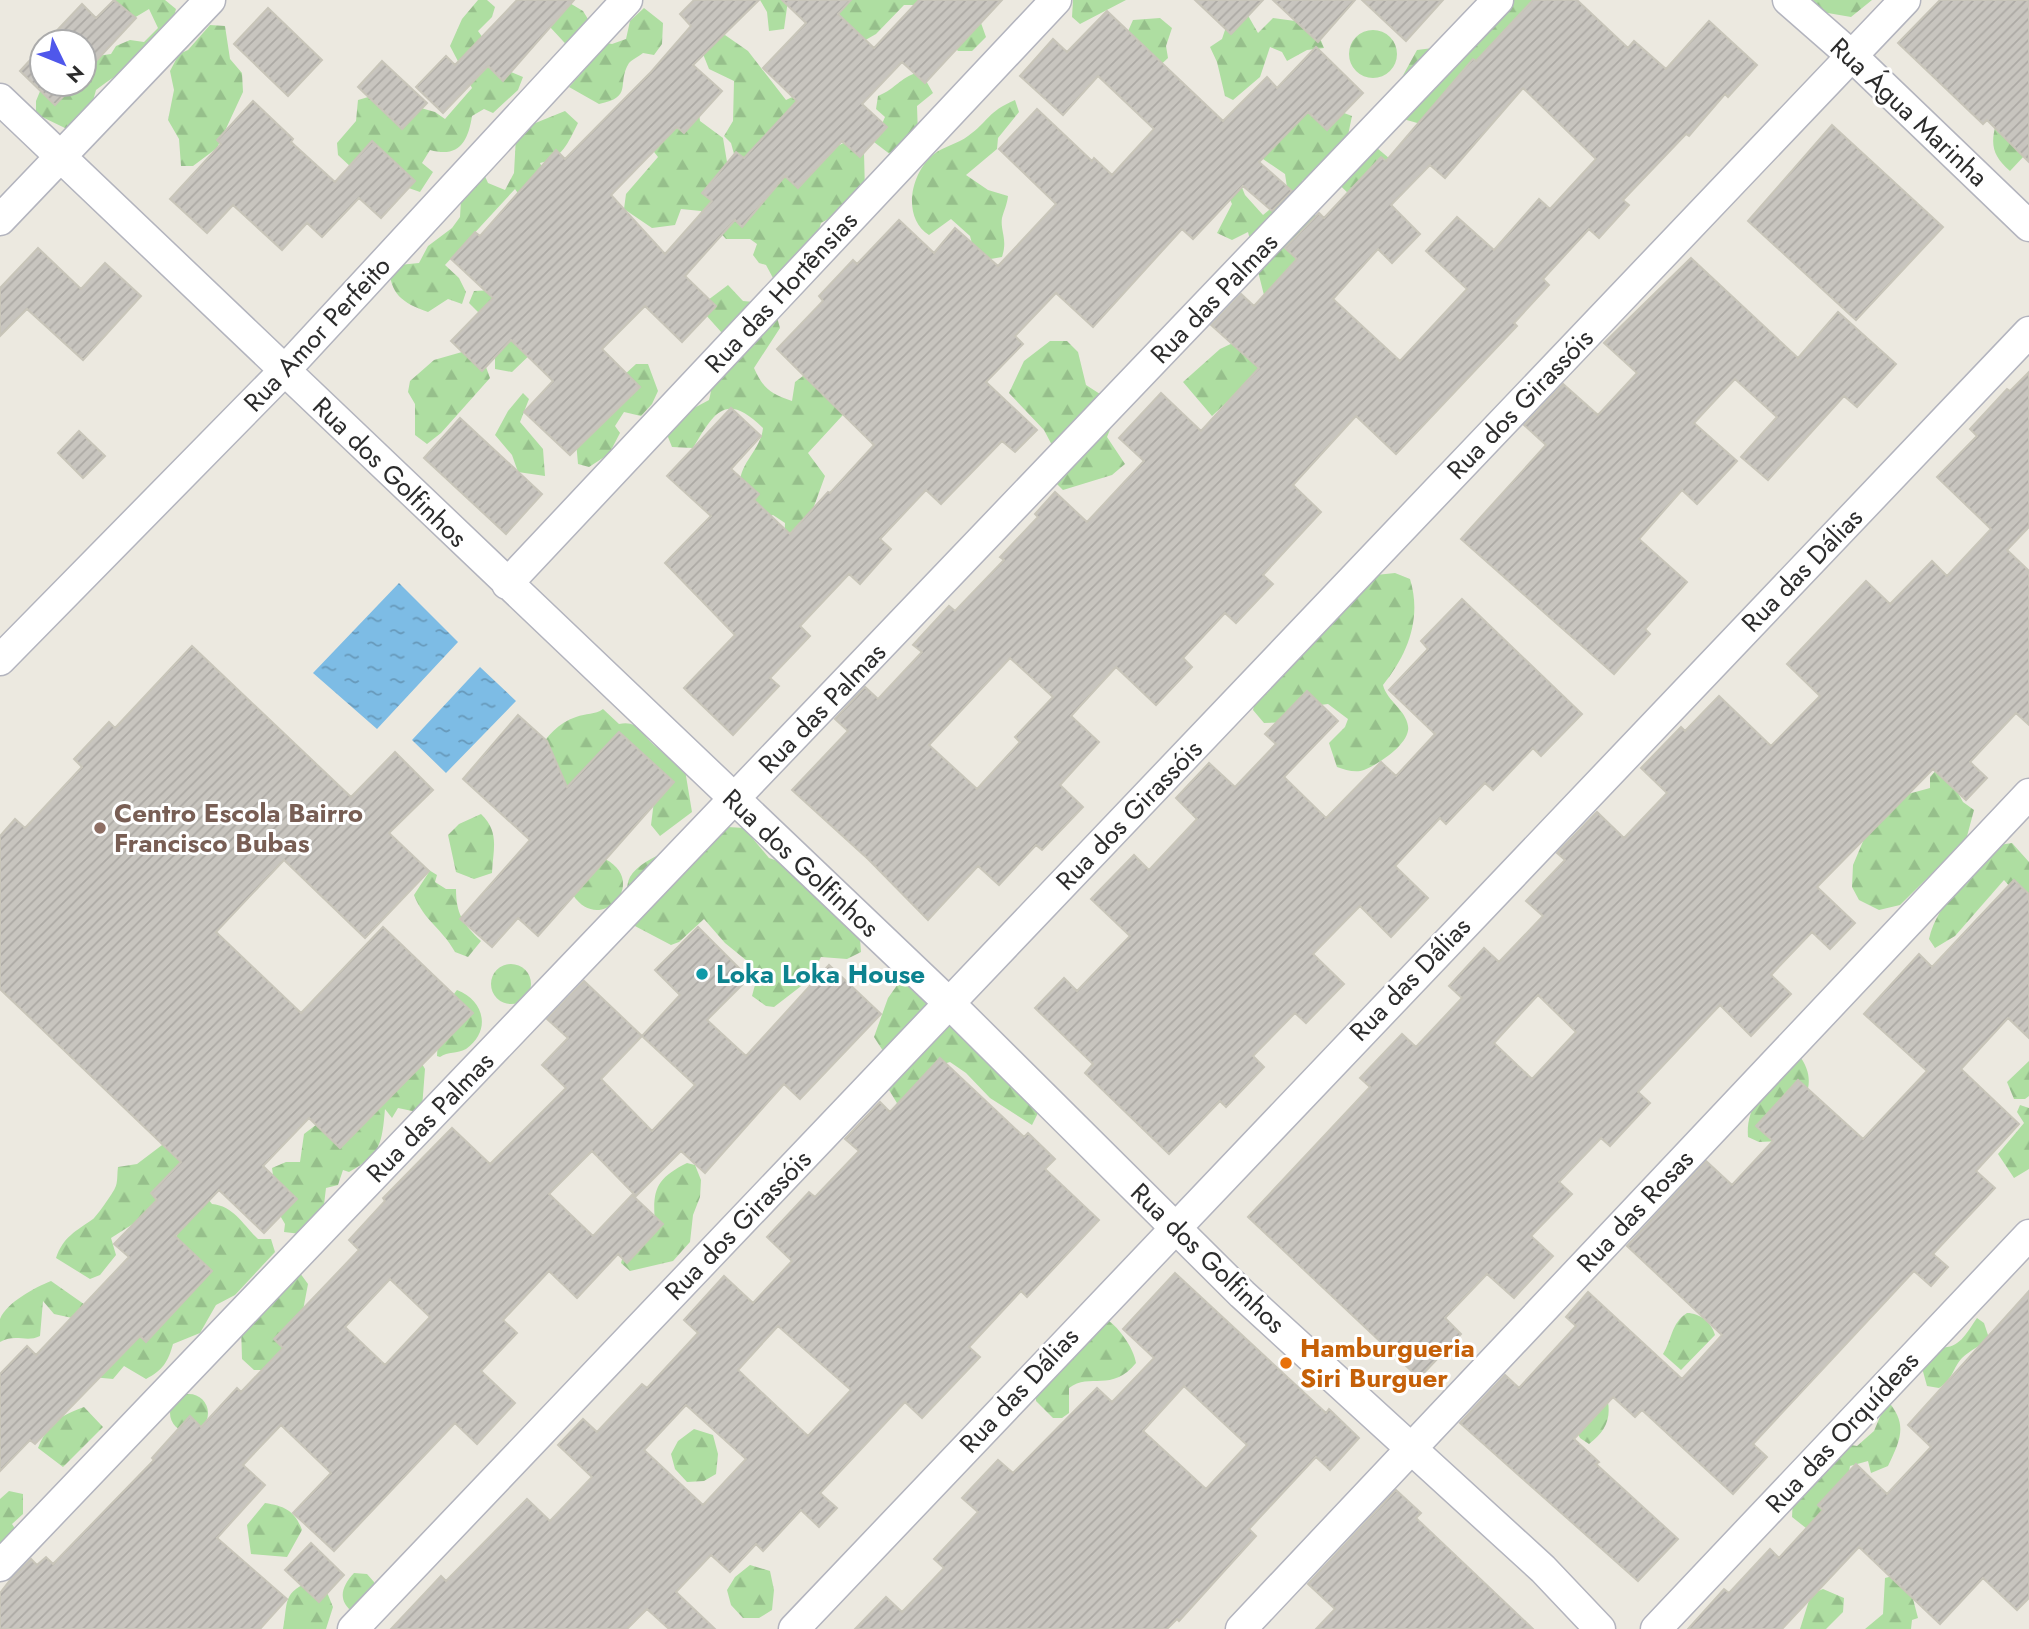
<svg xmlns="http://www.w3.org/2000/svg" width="2029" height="1629" font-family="Jost,sans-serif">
	<defs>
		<pattern id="forest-firs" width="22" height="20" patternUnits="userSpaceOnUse" patternTransform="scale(1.75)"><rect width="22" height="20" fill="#aedea1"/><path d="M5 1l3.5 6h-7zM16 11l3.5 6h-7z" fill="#96bf8b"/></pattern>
		<pattern id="water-ripples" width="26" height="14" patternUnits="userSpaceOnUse" patternTransform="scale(1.75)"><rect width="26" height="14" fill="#7dbce5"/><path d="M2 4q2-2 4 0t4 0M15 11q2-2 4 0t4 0" fill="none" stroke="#6799ba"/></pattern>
		<pattern id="building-hatch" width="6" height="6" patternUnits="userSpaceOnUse" patternTransform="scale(1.75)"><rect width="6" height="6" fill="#c8c5bf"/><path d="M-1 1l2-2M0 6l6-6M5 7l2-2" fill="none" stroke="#aca9a4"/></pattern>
	</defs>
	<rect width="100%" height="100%" fill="#ece9e0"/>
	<!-- forest -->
	<path fill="url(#forest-firs)" d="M113,0H165L176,9C168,48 124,68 96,90L89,115L67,129L36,114V101L43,84H84V64L97,56L111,54L116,46L130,40L144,42L158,28L149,9L129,21L119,17Z
		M478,0H487L495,7L492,17L478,31L506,70L523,77L518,90L493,113L484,109L472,116C468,142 459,158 430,150L422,163L433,172L420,192L352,168L338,155L337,143L356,121L358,100L375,95L435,112L445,119L472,88L450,46L462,19Z
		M760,0H788L784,29L769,31L767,12Z
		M828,0H941L968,22L981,23L986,37L972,51H958L916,5H904L876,34L862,42Z
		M1073,0H1126L1080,24L1072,17Z
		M1478,0H1540L1428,126L1403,119L1390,99L1417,50L1433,48Z
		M1813,0H1872L1851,17L1822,12Z
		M568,2L583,11L602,42L612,44L626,39L630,21L644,8L663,23L662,44L654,55L643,53C639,56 632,60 629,63C616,84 634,97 599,104L569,87L587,67L550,27L555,9Z
		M1246,12L1258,33L1273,18L1295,21L1302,13L1317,31L1324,48L1307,50L1287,61L1282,52L1270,47L1260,77L1233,100L1225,96L1217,62L1210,47L1222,39L1230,15Z
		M1160,18L1172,28L1166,46L1168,58L1154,71L1125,38L1133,20Z
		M210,25L225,26L230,59L242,73L243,92L217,148L193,166H181L179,139L168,120L174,90L170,71L179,54L188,50Z
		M1349 54a24 24 0 1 1 48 0a24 24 0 1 1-48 0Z
		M725,35L748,51L786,100L824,82L737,165L731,143L724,136L733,121L734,81L709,69L703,54L712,38Z
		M921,72L933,93L917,106L918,135L891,155L874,142L885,117L876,109L878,96C896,89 902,75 921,72Z
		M1299,96L1352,116L1347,140L1377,148L1390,159L1351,196L1321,167L1302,181L1315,215L1324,228L1265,299L1248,232L1232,240L1217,233L1232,204L1225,189L1235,170L1245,195L1263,215L1288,194L1285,174L1263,159L1260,148Z
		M1015,100L1019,112L998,138L997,149L966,175L988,190L1008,196C1007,205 1004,210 1002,218C1000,231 1008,239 1002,257L985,260L975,255L970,236L951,219L929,235C901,217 911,172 934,154C944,146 958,144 968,136C989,121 987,112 1015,100Z
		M698,107L700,121L723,138L728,168L756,189L851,139L864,152L865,193L841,212L821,223C815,247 798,271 773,278L766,265L759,263L753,255L757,244L750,239H726L701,211L681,209L675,225L652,228L624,209L626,194L658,157L651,148Z
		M565,111L578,123C568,143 562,159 540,163L553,191L522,199L515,189L445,265L459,278L466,292L462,304L448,299L428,312C402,303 390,294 389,266L419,263L428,246L452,228L460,217L461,200L483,172L488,183L505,190L514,173L516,136L528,126Z
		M1996,124L2025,155L2010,171C1993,156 1990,145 1996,124Z
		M728,285L743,301L754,302L776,314L780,328L754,368C763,388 770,394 792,401L795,382L815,367L853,404L808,453L825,476L813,509L784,553L785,523L773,515L757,522C752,512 740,496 740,485C739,463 761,450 763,428C726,392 715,411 693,448L672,447L668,437V422L709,400C716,377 709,353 722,333L705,314L708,300Z
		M495,290L536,349L512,372L495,369V343L487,314L478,312L469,303L474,291Z
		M1239,340L1260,371L1212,416L1183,382L1220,349Z
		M1050,341H1067L1078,352L1086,385L1100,394L1115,397L1113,422L1107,437L1125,464L1112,475L1063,490L1052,479L1054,449L1044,430L1009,393L1024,361Z
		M462,352L483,359L490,378L441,433L427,444L415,435V404L408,392L410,381L434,360Z
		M636,364H648L658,391L652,404L641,416L624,412L615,426L620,433L609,454L589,467L578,464L576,441L622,377Z
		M523,393L529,399L520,422L543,449L545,476L518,472L512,455L495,435L508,411Z
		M1395,573L1410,579C1422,618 1408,654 1383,685C1387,701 1406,710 1408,726C1411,743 1379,764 1364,770C1356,773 1345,770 1337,767L1329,743L1345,727L1348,719L1328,704L1320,705L1290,722L1264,723L1253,710L1255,702L1376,575Z
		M603,709L619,724C639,720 641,734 654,745C664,754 675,761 685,770L692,812L660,836L651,825L657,777L562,810L538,751C547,736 558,723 576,717C586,713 595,715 603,709Z
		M1942,764L1963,802L1974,810L1966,840L1900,905L1879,910L1859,900L1852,887L1853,865L1864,839L1908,794L1930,788V777Z
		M481,814C500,832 493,849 492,873L474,879L456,872L448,835L459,824Z
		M728,827L744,828L769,858L792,866L859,926L861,952L847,959L821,957L809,980L774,1007L766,1006L752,996L756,981L752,965L725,943L704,919L679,942L671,945L633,925C630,910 623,891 630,877C642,855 704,837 728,827Z
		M2012,843L2029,862V901L2018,896L2004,880L1955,936L1935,948L1929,939C1937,902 1974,872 1999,845Z
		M605,859C650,882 600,936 573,895Z
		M424,867L437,875L435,882L446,889H456C456,914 463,924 481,941L468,957L455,952C442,928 424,921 414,895L429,872Z
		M915,960L1042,1105L1032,1125L990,1098L966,1073L950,1062L930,1068V1084L903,1113L889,1090L894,1068L874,1037L888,998Z
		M491 984a20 20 0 1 1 40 0a20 20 0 1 1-40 0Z
		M457,990C484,1000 492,1031 466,1049C457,1054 448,1051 440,1057L437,1056C438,1036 444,1005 457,990Z
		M414,1050L425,1069L422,1108L417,1112L398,1108L392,1118L385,1109C382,1143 381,1155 349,1172L343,1170L338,1185L326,1188L323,1213L301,1234L284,1232L285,1224L278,1212L272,1168L286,1162H300L304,1134Z
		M1798,1054C1824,1086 1797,1111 1780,1141L1759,1142L1748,1137C1745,1100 1775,1079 1798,1054Z
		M2029,1061V1096L2025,1099H2014L2007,1082Z
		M2020,1105L2029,1108V1169L2014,1178L1998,1154L2024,1123L2017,1112Z
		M174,1136L196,1153L143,1224H133L111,1238L116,1255L100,1275L90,1279L56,1258C63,1237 76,1231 93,1219C96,1217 113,1193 115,1188C118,1183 117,1173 118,1167L137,1164Z
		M687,1163L695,1165L701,1180L700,1197L693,1215L690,1242L673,1261L630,1271L621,1263L623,1256L655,1222C652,1189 657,1178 687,1163Z
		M204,1194L212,1204C234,1206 243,1225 258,1239H271L275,1252L235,1295L216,1305L200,1333L173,1344C168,1362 163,1370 146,1379L124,1366L113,1379L92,1377L86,1321L54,1314L43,1301L40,1336C26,1343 16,1333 0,1342C0,1336 0,1325 0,1319C7,1302 36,1287 51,1281L98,1314C129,1286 181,1258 182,1213Z
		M297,1269L308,1284L297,1342L263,1370H254L242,1359L241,1326Z
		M1687,1313C1700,1313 1712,1323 1715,1335L1681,1370L1663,1354C1672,1340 1671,1323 1687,1313Z
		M1104,1318C1117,1324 1134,1348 1136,1363C1112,1393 1090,1372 1069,1388V1413L1062,1418H1053L1036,1401V1393Z
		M1977,1318L1984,1323L1989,1338C1981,1346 1970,1350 1962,1358C1952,1369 1954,1378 1939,1388L1927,1386L1919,1357L1933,1347C1958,1351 1964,1337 1977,1318Z
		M170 1413a19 19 0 1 1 38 0a19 19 0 1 1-38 0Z
		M1887,1400C1908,1424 1901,1439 1888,1466L1871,1473L1868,1461L1850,1466L1847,1482L1811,1532L1792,1517L1793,1498L1845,1444L1857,1446L1874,1431Z
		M1608,1402C1611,1421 1604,1432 1589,1444L1580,1438L1573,1424Z
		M84,1407L103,1427L63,1467L38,1448C49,1422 58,1417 84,1407Z
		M694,1429L713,1435L718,1454L716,1474L704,1481L687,1482L675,1469L671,1454L678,1441Z
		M9,1491L23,1494V1514L12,1524L18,1533L3,1545L0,1544V1499Z
		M265,1503C285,1506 295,1511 302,1530L287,1557L251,1554L247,1525Z
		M750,1565L770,1571L774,1590L772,1610L759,1618H743L731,1605L727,1590L735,1577Z
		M354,1573L367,1574L374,1582L375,1596L354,1613C337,1601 341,1587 354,1573Z
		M1900,1574L1929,1589L1913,1599L1918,1618L1912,1620L1911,1629H1865L1883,1614L1885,1578Z
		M313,1581L326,1590L333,1607L326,1629H283C288,1602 282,1591 313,1581Z
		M1823,1589L1844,1598L1843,1612L1826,1629H1800L1811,1594Z"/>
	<!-- water -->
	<path fill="url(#water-ripples)" d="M399,583L458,642L377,729L313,673Z
		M480,667L516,701L446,773L412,740Z"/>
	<!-- building -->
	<path fill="url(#building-hatch)" stroke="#c8c5b9" stroke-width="2" fill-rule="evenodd" d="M114,0L136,18L84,74V42H46L82,4L96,18Z
		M517,0H574L503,81L488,66L443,113L416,87L446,56L455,65Z
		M694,0H759L693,65L722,91L684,133L677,127L611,195L665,254L712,201L702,193L736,152L744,158L797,101L763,68L806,23L782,0H851L838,14L874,48L919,0H1002L925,83L902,62L862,104L887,127L860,157L842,141L798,188L785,176L742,227L735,220L685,276L716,306L682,342L645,306L602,349L640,387L570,455L524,412L553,381L511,340L482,371L451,341L493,298L451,259L475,232L480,236L556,150L565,159L651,72L691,26L680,14Z
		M1195,0H1263L1231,34Z
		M1273,0H1355L1318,42Z
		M1362,0H1443L1406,41Z
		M1533,0H1577L1628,48L1634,41L1666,69L1709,21L1757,65L1728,97L1725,94L1689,136L1686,134L1623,200L1629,205L1599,238L1589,229L1543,279L1549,285L1514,323L1517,326L1396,454L1356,416L1293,485L1321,512L1263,575L1273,584L1236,623L1225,613L1183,658L1192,667L1156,705L1116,667L1071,716L1099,742L1060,785L1083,807L1042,850L1036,845L999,885L978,866L928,920L868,859L792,790L848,731L835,719L865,687L878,699L922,652L913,645L949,606L955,611L1004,560L1000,557L1038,517L1035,514L1055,492L1087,522L1144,461L1119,438L1161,393L1201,431L1259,368L1211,325L1241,294L1254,306L1297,259L1285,248L1319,213L1324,218L1381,157L1386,161L1473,59L1476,61ZM1523,88L1596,159L1550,209L1539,199L1494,250L1457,217L1426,251L1467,289L1400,361L1333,299L1378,249L1392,263L1420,234L1391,205L1430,165L1445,178ZM1010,658L1053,697L1015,737L1020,742L977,789L929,745Z
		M1940,0H2029V162L1987,120L1983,124L1898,43Z
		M268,8L322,60L288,96L234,44Z
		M1107,11L1223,121L1267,77L1277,88L1316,47L1363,93L1327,130L1308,112L1259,162L1292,191L1272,211L1243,186L1193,239L1182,229L1093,327L1056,293L1015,336L1023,344L986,382L1037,430L1015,452L1002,441L941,504L926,490L880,539L891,549L860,584L849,574L800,626L810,636L770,678L779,686L733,735L684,688L735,635L665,563L711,516L667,476L731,408L761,436L731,469L759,494L754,500L790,534L828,492L830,493L874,445L777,349L823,301L819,296L853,260L857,264L899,220L934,253L955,228L998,266L1056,204L999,149L1037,109L1092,161L1094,158L1112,175L1154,129L1098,76L1063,115L1020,76L1053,39L1067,52Z
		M42,47V84H75L55,105L20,71Z
		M382,61L427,103L402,129L358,87Z
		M253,101L293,139L291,142L335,182L372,141L415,181L381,218L359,198L322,237L307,223L282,250L233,205L207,233L170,199L221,144L217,140Z
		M1832,125L1943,227L1856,320L1748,221Z
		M38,248L81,289L105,263L141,296L83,360L27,309L0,336V288Z
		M1691,258L1798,358L1838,312L1896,364L1857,407L1844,396L1768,480L1741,457L1777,417L1735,379L1694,423L1737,461L1697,504L1682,490L1639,539L1687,582L1645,629L1650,634L1614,674L1461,539L1546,445L1524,425L1563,384L1598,415L1637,373L1604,343Z
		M2029,372V527L2007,550L2029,571V725L2016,713L1970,762L1987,778L1966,800L1933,769L1817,887L1855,923L1830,949L1812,932L1771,975L1791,994L1751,1036L1720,1005L1638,1092L1650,1103L1610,1146L1601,1138L1559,1182L1572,1194L1531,1236L1553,1256L1514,1298L1487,1274L1445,1318L1461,1334L1419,1378L1248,1217L1370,1087L1360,1078L1402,1034L1416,1047L1462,998L1449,986L1484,948L1499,962L1543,916L1526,901L1565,860L1557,853L1597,812L1624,838L1667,793L1641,768L1681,727L1685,731L1719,696L1771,746L1820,696L1787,664L1866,581L1890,604L1932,561L1947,576L1991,529L1937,477L1977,436L1970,429L2007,389L2010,391ZM1538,995L1576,1032L1532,1079L1494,1043Z
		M460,418L542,494L506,534L424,458Z
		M79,431L105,456L83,478L58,453Z
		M1462,599L1582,714L1541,756L1533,748L1493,790L1485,783L1446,824L1440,818L1395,866L1428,898L1391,937L1360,906L1313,954L1344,984L1306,1023L1295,1013L1253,1056L1264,1067L1226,1107L1220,1101L1169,1154L1085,1073L1093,1064L1035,1008L1064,978L1077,991L1130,936L1091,899L1134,855L1149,870L1197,819L1176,798L1209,763L1235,787L1276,744L1265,734L1307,691L1338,721L1284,777L1326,818L1381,762L1396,776L1435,734L1389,690L1428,649L1421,641Z
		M192,646L351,797L395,752L433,790L389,833L429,871L365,938L284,860L216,932L301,1013L383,927L473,1013L340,1148L309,1118L263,1166L297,1199L264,1233L219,1190L175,1236L212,1271L146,1342L140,1336L35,1444L30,1440L0,1471V1374L27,1346L36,1355L129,1257L114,1244L157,1200L151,1193L181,1162L0,989V836L15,819L25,828L82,767L74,759L109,722L115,728Z
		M518,715L547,741L567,787L619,732L674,782L538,936L518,918L492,947L460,919L530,840L463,779Z
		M2014,880L2029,894V1038L2008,1018L1961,1069L2019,1124L1976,1171L1995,1188L1933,1254L1948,1267L1931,1286L1914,1271L1753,1444L1767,1457L1733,1494L1642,1410L1635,1417L1613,1397L1574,1439L1599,1462L1596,1464L1678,1539L1638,1581L1460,1423L1505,1375L1519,1388L1576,1326L1566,1317L1588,1292L1682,1379L1722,1335L1627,1246L1706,1161L1732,1185L1773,1141L1756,1126L1798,1080L1863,1139L1927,1071L1864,1014L1919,954L1932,967Z
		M698,927L749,978L707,1020L746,1056L829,965L881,1014L800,1099L784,1084L705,1173L681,1151L636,1196L592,1151L549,1194L593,1236L632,1195L663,1224L627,1263L618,1254L577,1298L549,1271L503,1320L517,1333L481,1371L515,1403L477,1444L455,1423L334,1551L293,1513L331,1473L281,1425L243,1465L265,1485L217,1538L287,1599L260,1629H0V1593L11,1579L31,1559L37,1565L46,1557L53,1564L154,1460L152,1458L190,1416L201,1427L237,1388L241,1392L283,1348L274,1339L359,1250L349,1240L385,1201L383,1198L452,1128L490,1164L566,1088L542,1065L568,1038L547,1019L584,981L642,1036L680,995L655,970ZM642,1036L695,1085L652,1131L601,1079ZM390,1279L430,1317L385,1365L345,1327Z
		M940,1058L1024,1137L1028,1133L1055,1159L1045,1169L1099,1220L1027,1297L1021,1291L969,1347L980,1357L922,1418L905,1402L820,1493L837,1508L819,1527L801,1510L763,1551L756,1544L730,1572L711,1555L676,1592L715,1629H669L647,1609L627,1629H391L441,1576L446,1581L527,1499L550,1521L592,1477L558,1445L583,1419L597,1432L642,1384L647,1388L698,1333L684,1320L724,1276L753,1303L792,1261L767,1237L809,1192L815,1197L859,1151L845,1139L880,1102L890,1112ZM778,1326L851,1390L808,1436L738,1370ZM686,1405L746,1459L703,1505L644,1450Z
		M1175,1273L1326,1413L1329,1409L1359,1438L1330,1470L1316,1457L1249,1529L1256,1536L1179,1621L1177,1619L1167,1629H855L886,1597L902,1612L944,1568L934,1559L978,1512L962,1498L998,1460L1013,1473L1097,1388L1112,1402L1154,1358L1123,1329ZM1184,1386L1247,1445L1206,1489L1143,1431Z
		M2029,1291V1598L2017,1610L1983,1578L1940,1624L1859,1547L1782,1629H1688L1724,1589L1729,1593L1770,1549L1779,1558L1823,1510L1818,1505L1856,1464L1887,1494L1931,1447L1908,1425Z
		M1396,1490L1421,1513L1416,1518L1533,1629H1316L1335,1609L1308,1584Z
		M311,1543L344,1575L319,1602L285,1570Z"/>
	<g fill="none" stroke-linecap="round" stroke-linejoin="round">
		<defs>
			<path id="street" d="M1788,0L1852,56L2029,226
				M0,99L950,1004L1242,1294L1543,1569L1600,1629
				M0,220L210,0
				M507,584L1056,0
				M0,660L284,371L627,0
				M0,1566L1498,0
				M353,1629L1905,0
				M794,1629L2029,332
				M1241,1629L2029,794
				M1656,1629L2029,1235"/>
		</defs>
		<!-- street casing -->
		<use href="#street" stroke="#b3b4be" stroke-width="33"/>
		<!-- street -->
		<use href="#street" stroke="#fff" stroke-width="30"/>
	</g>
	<!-- markers -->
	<circle fill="#8d6e63" stroke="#fff" stroke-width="2.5" cx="100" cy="828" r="7"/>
	<circle fill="#0f9aa8" stroke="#fff" stroke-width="2.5" cx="702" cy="974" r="7"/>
	<circle fill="#e8710a" stroke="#fff" stroke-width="2.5" cx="1286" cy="1363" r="7"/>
	<g text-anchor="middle" stroke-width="6" stroke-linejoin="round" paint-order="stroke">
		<!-- street labels -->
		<g font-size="26" fill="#2c2c2c" stroke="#fff">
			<text transform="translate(1909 112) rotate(43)" y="9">Rua Água Marinha</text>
			<text transform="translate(781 292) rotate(-47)" y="9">Rua das Hortênsias</text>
			<text transform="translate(1214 298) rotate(-46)" y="9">Rua das Palmas</text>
			<text transform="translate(317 334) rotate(-47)" y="9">Rua Amor Perfeito</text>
			<text transform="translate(1520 404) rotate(-46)" y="9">Rua dos Girassóis</text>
			<text transform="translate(390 472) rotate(44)" y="9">Rua dos Golfinhos</text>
			<text transform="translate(1802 570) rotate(-46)" y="9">Rua das Dálias</text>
			<text transform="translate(822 708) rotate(-46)" y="9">Rua das Palmas</text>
			<text transform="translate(1129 815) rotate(-46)" y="9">Rua dos Girassóis</text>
			<text transform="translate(801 863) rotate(43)" y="9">Rua dos Golfinhos</text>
			<text transform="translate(1410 979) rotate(-46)" y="9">Rua das Dálias</text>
			<text transform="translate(430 1117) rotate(-46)" y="9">Rua das Palmas</text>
			<text transform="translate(1635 1211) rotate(-47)" y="9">Rua das Rosas</text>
			<text transform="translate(738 1225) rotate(-46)" y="9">Rua dos Girassóis</text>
			<text transform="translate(1208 1258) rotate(44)" y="9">Rua dos Golfinhos</text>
			<text transform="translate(1019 1390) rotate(-47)" y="9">Rua das Dálias</text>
			<text transform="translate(1842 1432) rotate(-47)" y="9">Rua das Orquídeas</text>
		</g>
		<!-- education labels -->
		<g font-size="26" font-weight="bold" fill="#785e54" stroke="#fff" text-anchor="start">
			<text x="114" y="822">Centro Escola Bairro<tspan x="114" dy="30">Francisco Bubas</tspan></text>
		</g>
		<!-- culture labels -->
		<g font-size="26" font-weight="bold" fill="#0d838f" stroke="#fff" text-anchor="start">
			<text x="716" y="983">Loka Loka House</text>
		</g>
		<!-- food labels -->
		<g font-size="26" font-weight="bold" fill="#c56008" stroke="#fff" text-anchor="start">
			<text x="1300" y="1357">Hamburgueria<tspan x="1300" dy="30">Siri Burguer</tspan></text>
		</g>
	</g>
	<!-- north arrow -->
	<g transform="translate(63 63) rotate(133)"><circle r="33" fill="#ffffff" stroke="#ababab" stroke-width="2"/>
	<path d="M0-5L12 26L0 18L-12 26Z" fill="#4f57eb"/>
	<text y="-10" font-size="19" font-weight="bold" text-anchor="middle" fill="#2c2c2c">N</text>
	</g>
</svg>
